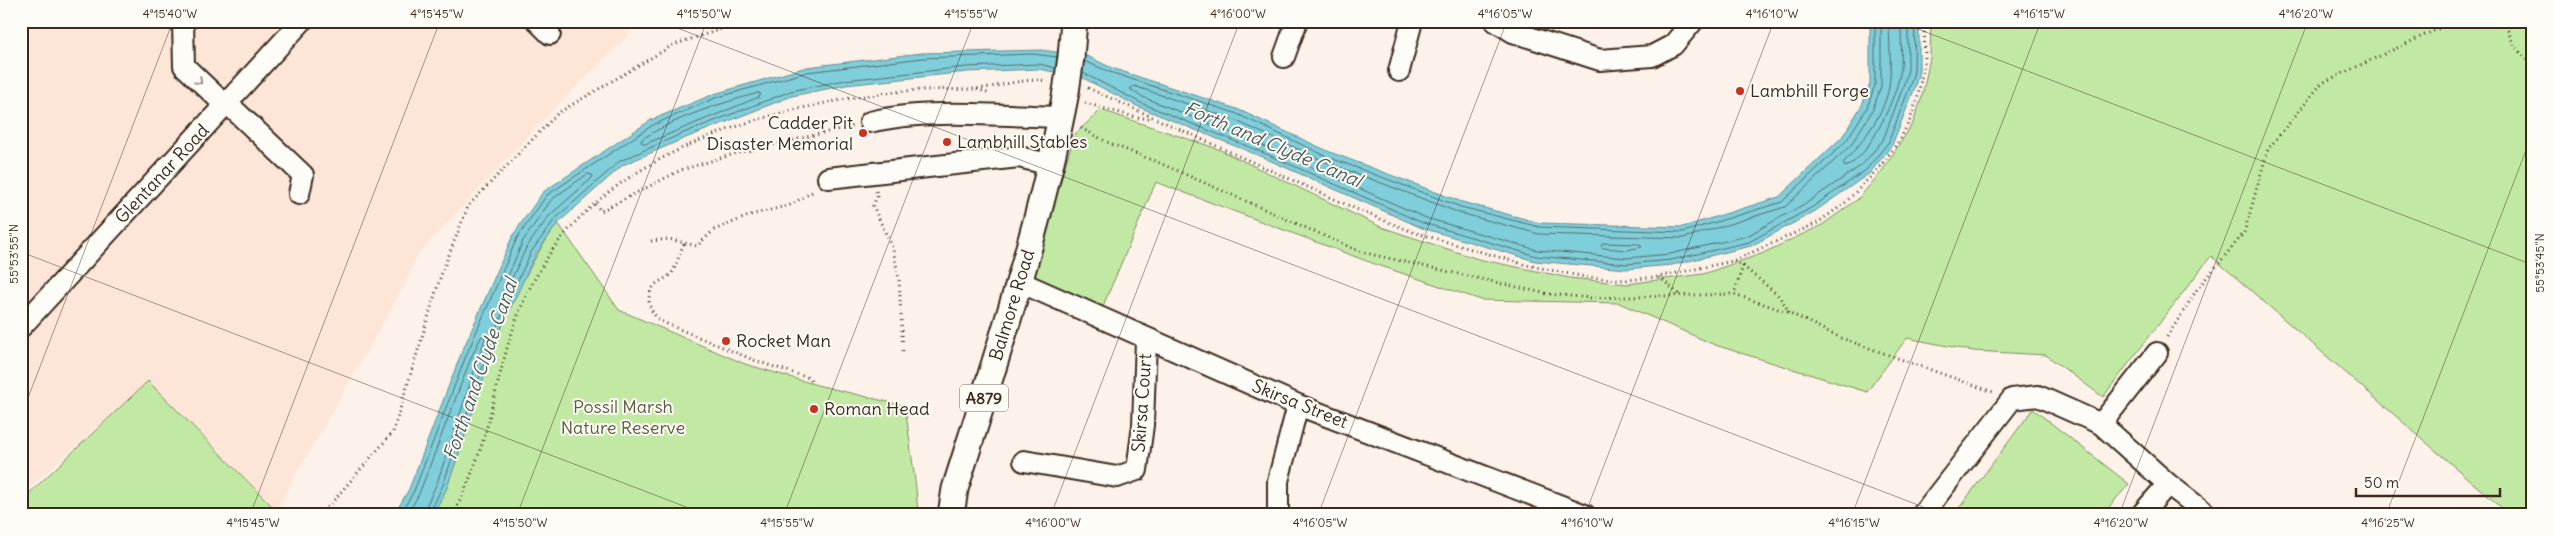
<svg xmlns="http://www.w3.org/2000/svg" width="2554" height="536" font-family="Delius,sans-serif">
	<rect width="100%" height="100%" fill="#fdf2e9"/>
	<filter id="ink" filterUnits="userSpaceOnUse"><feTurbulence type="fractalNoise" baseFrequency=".02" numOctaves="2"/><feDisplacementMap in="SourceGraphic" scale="10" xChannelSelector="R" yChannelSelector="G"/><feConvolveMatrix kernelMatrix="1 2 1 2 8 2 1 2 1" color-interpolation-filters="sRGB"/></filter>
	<g filter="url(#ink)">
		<!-- built -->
		<path fill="#fde6d8" d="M21,21H637L627,37L544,119L417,256L406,283L276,510L148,382L21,495Z"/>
		<!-- green -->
		<path fill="#c2e9a4" stroke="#7e8a61" d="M1931,21H2533V515H2510L2211,256L2103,397L2046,355L1973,351L1907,338L1867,392L1715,345L1619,303L1481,300L1372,263L1156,182L1100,313L1029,281L1075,134L1101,110L1218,149L1381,227L1478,259L1570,278L1627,284L1703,274L1761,254L1822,225L1858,199L1882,171L1913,123L1922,97L1930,58Z
			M558,223L619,310L745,364L817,385L905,406L916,488L918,515H433C464,456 475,390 501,329C516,292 534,256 558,223Z
			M148,381L276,510L270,515H21V501Z
			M2033,409L2129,484L2102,515H1954Z"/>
		<!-- water -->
		<path fill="#7fcedb" stroke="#648c8f" d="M1870,21H1919V71L1914,90L1892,145L1870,173L1814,212L1751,246L1672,265L1626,269L1535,261L1422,228L1262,157L1139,107L1083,78L1039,69L967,72L846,85L792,96L683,139L623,165L558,223L536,254L500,330L447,488L433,515H394L409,489L461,354L513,235L543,192L651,120L714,94L807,67L922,53L1041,50L1087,56L1112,68L1237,109L1330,152L1462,202L1540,223L1683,227L1779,197L1842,137L1862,105L1870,84Z"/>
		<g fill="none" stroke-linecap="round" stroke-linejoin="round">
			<!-- shore -->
			<path stroke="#566c6a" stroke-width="1" d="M1881,21V87L1872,111L1851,145L1785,207L1684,238L1539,234L1460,213L1326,162L1232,119L1134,86L1130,89L1143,97L1266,147L1426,218L1537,250L1627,258L1670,254L1747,236L1808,202L1862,165L1883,140L1903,87L1908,70V21
				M1889,21C1889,42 1892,67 1889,87C1884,115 1862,143 1843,163L1845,167C1870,158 1898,94 1901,68C1902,53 1901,37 1901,21
				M1084,61L1110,72L1235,113L1328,157L1461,207L1539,227L1683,232L1782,202L1846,141L1867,108L1875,85V21
				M1083,73L1141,103L1264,153L1423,223L1536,256L1627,264L1671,260L1749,242L1811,208L1866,170L1888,143L1909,89L1914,71L1915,21
				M758,93L761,94L759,97L645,144L641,142L642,139C677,117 718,104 758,93Z
				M588,174L592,175V178L549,216L526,248L512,278L508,279V276L523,241L551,200Z
				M1604,243L1640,244L1642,247L1627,250L1603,248L1601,246Z
				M400,515L414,491L466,356L517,238L547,195L653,125L715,98L807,72L923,58L1033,54L1057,57
				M407,515L419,494L471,358L481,337L484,336L485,339L437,483L422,515
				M429,515L443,485L496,328L531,252L555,219L620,161L681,134L791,91L845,80L966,67L1039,64L1056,68"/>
			<defs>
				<path id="minor" d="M183,21L184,66L225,105
					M537,21L550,34
					M1495,21L1513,32L1600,60L1652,56L1673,45L1693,21
					M1284,57L1297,21
					M1399,71L1412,21
					M227,103L303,175L299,194
					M870,122C924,108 1004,116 1061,117
					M828,178L1019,157L1051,165
					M1020,282L1298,405L1585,515
					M21,327L302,21
					M2101,424L2157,353
					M1024,461L1117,477L1137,470L1143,425L1146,340
					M1278,515V481L1298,405
					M1922,515L2012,399L2038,396L2101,424L2168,484L2208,515
					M2141,515L2168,484"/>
				<path id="major" d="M1071,57L1074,21
					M951,515L955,489C996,358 1040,228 1066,92"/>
			</defs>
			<!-- minor casing -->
			<use href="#minor" stroke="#3b2a1e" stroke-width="24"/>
			<!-- major casing -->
			<use href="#major" stroke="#3b2a1e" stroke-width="29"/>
			<!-- path -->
			<path stroke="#3b2a1e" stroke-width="3" stroke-dasharray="1 4" stroke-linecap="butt" d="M2504,21L2514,46L2533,66
				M1088,88L1363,212L1413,232L1526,265L1585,277L1626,280L1658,277L1733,261L1817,223L1844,204L1879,168L1899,141L1910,120L1918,96L1925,57L1924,21
				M977,89L990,94
				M1085,103L1138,118H1152
				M1081,128L1109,143L1162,164L1361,252L1548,294L1592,298L1734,294L1790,313L1841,338L1993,392
				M876,191L877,196L873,206L893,249L899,279L903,352
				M595,204L601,211L681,170L734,154L853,126
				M651,241L669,239L697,246L714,230L751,215L790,205L814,191
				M684,244C679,253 677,265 672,273C667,278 661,280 656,284C644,296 649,311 660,321L756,361L809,378L811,381
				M1734,261L1743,266L1734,294
				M1743,266L1779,296L1790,313
				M1659,277L1680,295
				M2167,337L2198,288L2244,233L2268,149L2322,83L2442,27L2450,21
				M321,515L393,432L441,275L468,206L558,113L673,45L746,21
				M453,515C466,489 477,462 485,434C499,383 508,327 534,280C541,269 547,256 556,245C630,146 777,106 895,92C920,89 947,90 973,89C997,88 1024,77 1047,81"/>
			<!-- minor -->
			<use href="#minor" stroke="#fdfcf7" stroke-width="20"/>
			<!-- major -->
			<use href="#major" stroke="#fdfcf7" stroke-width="25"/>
			<defs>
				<path id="major-bridge" d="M1066,92L1071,57"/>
			</defs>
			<!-- major-bridge casing -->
			<use href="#major-bridge" stroke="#3b2a1e" stroke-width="29" stroke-linecap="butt"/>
			<!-- major-bridge -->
			<use href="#major-bridge" stroke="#fdfcf7" stroke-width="25"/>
		</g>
		<!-- one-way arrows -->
		<defs><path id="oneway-chevron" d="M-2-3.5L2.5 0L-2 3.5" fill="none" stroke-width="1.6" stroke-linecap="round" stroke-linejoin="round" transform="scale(1.25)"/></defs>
		<use stroke="#9c938a" href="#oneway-chevron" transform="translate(199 81) rotate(44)"/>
	</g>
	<!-- ticks -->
	<path fill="none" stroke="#3b2a1e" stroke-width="1" stroke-opacity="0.45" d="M659,21L1944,515M1897,21L2533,265M21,252L707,515M21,416L173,21M250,515L440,21M517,515L707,21M784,515L974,21M1051,515L1240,21M1318,515L1507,21M1585,515L1774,21M1852,515L2041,21M2119,515L2308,21M2386,515L2533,132"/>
	<!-- markers -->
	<g fill="#c8321e" stroke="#fdfcf7" stroke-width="2">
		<circle cx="1740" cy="91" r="5"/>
		<circle cx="863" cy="133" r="5"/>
		<circle cx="947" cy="142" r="5"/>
		<circle cx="726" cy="341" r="5"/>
		<circle cx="814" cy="409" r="5"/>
	</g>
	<g text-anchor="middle" stroke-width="4" stroke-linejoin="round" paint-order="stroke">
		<!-- shield labels -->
		<rect fill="#fdfcf7" stroke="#75695f" stroke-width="1" x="960" y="384.5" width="48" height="27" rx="4"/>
		<g font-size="16" font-weight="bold" fill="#3b2a1e">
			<text x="984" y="404">A879</text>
		</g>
		<!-- poi labels -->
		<g font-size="18" fill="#3b2a1e" stroke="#fdfcf7" text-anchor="start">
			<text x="1750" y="97">Lambhill Forge</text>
			<text x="853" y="129" text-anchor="end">Cadder Pit<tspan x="853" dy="21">Disaster Memorial</tspan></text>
			<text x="957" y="148">Lambhill Stables</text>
			<text x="736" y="347">Rocket Man</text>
			<text x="824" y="415">Roman Head</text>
		</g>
		<!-- street labels -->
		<g font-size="18" fill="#3b2a1e" stroke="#fdfcf7">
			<text transform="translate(162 174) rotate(-47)" y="6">Glentanar Road</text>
			<text transform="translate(1012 305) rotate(-73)" y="6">Balmore Road</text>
			<text transform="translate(1142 403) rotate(-86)" y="6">Skirsa Court</text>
			<text transform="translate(1300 404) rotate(22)" y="6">Skirsa Street</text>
		</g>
		<!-- park labels -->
		<g font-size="18" fill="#5d5a40" stroke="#fdfcf7">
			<text x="623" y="413">Possil Marsh<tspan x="623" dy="21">Nature Reserve</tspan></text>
		</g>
		<!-- water labels -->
		<g font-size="19" font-style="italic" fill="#4f5b57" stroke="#fdfcf7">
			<text transform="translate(1273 144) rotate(23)" y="7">Forth and Clyde Canal</text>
			<text transform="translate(480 369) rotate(-71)" y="7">Forth and Clyde Canal</text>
		</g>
	</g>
	<!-- margin -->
	<rect width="2554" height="536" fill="none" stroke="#fdfcf7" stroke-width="55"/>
	<!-- scale -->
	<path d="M2356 488v8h144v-8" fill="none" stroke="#3b2a1e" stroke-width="2.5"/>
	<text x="2364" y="488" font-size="15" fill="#3b2a1e" stroke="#fdfcf7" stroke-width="4" paint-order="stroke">50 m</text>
	<rect x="28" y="28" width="2498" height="480" fill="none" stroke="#3b2a1e" stroke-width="2"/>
	<g font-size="12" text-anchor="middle" fill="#3b2a1e">
		<text x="170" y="18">4°15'40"W</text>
		<text x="437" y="18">4°15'45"W</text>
		<text x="704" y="18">4°15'50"W</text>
		<text x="971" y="18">4°15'55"W</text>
		<text x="1238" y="18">4°16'00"W</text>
		<text x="1505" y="18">4°16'05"W</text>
		<text x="1772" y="18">4°16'10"W</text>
		<text x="2039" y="18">4°16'15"W</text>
		<text x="2306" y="18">4°16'20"W</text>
		<text transform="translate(14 254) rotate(-90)" y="4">55°53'55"N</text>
		<text transform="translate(2540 263) rotate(-90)" y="4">55°53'45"N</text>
		<text x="253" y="527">4°15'45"W</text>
		<text x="520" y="527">4°15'50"W</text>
		<text x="787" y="527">4°15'55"W</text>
		<text x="1053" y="527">4°16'00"W</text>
		<text x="1320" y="527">4°16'05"W</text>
		<text x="1587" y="527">4°16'10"W</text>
		<text x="1854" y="527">4°16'15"W</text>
		<text x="2121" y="527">4°16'20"W</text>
		<text x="2388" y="527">4°16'25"W</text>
	</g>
</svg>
